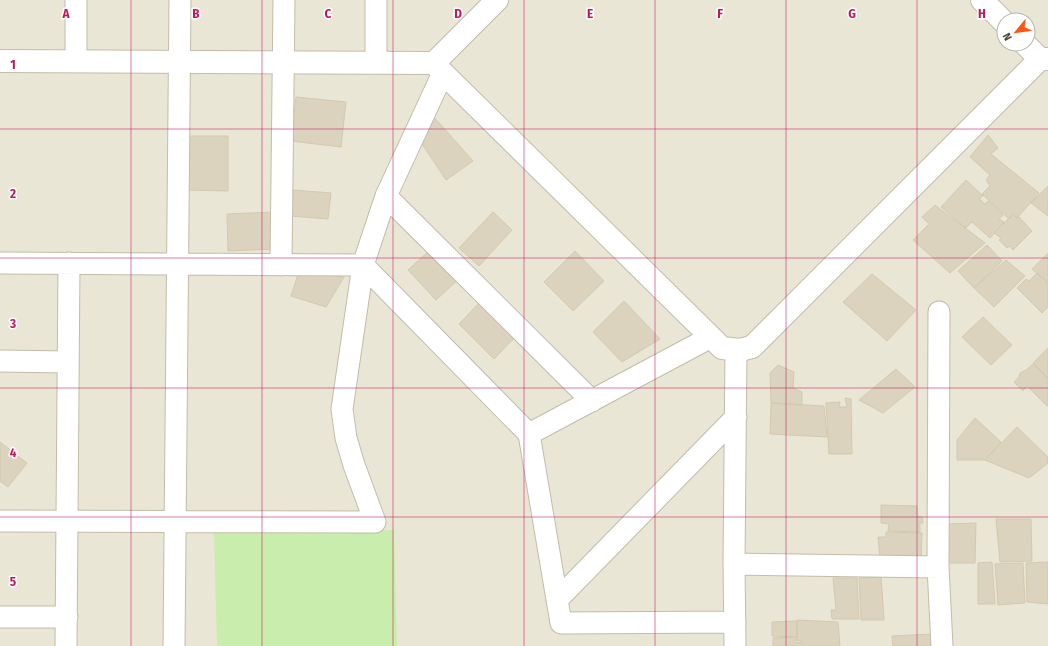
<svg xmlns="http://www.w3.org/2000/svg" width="1048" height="646" font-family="'Fira Sans Condensed',sans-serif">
	<rect width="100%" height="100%" fill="#f5f3e7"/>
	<!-- residential -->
	<path fill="#eae6d5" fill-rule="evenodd" d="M0,0H1048V646H0ZM1004,20H1028V44H1004Z"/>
	<!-- green -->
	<path fill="#c8edac" d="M394,530L397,646H217L214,533Z"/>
	<!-- building -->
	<path fill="#dbd3be" stroke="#d3c9ae" d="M296,97L346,102L341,147L291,141Z
		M433,116L473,161L446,180L422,144Z
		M988,135L998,148L991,154L1039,193L1017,218L1013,214L1009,219L982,194L990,186L986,180L990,175L970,157Z
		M186,136H228V191L186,190Z
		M966,180L983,196L979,199L985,204L988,201L1003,215L999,219L1004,222L990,238L972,222L966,228L941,207Z
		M1048,186V216L1031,203Z
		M293,190L331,193L328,219L291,216Z
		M935,205L985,243L950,273L913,240L929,224L922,217Z
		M275,212L277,249L228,251L227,214Z
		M493,212L512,230L479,266L459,248Z
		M1013,214L1017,218L1019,217L1032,231L1013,250L1010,246L1007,248L999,240L1001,238L994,233Z
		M987,245L1002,261L974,288L958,271Z
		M432,248L460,278L436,300L408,270Z
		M575,251L604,281L573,311L544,282Z
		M1048,253V283L1032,269Z
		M1006,260L1025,276L994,307L974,288Z
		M299,271L344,277L326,307L291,296Z
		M1037,273L1048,283V307L1042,313L1017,288L1026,279L1029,281Z
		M872,274L916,310L887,341L843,302Z
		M481,301L517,335L494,359L459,324Z
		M624,301L660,339L622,362L593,332Z
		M983,317L1012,345L991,365L962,337Z
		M1048,348V378L1033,363Z
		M1033,364L1048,379V404L1047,406L1027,386L1023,391L1014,382L1019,377L1020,373L1026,370Z
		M778,365L794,372L793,388L802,392V405L771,403L770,373Z
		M896,369L915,387L883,413L859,400Z
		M845,398L851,399L852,454H829L826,403L840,402L839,407H847Z
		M771,403L824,406L827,437L770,434Z
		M975,418L1001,442L985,460H957V440Z
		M1017,427L1048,457V463L1029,478L985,460Z
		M0,442L27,463L8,487L0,481Z
		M881,505L917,506V516L922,517L923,523H920V532L888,531L889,524L881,523Z
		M996,519H1031L1032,561L1000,562Z
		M976,523L975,563H947V524Z
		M886,532L922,533L921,559L880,560L878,537H886Z
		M992,562L995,604H978V563Z
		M1048,562V604L1027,602L1026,563Z
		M1023,563L1025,603L998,605L995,564Z
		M881,577L884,620H861L859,578Z
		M833,578H857L859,619H832L831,610H836Z
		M797,620L838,622L840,646H804L803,642L797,640Z
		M797,621V637L772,636V622Z
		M933,634L934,646H893L892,636Z
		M796,637V642L802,643V646H773V638Z"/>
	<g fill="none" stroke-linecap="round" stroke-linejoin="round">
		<defs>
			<path id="minor" d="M76,61V0
				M376,62V0
				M386,196L592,401
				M0,263L363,265L529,434L561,623L735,622
				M281,265L284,0
				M939,312L938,567L942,646
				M0,361L68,362
				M529,434L711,337
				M0,521L375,522L354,465L346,438L342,409L363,265L386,196L443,73
				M734,564L938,567
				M557,600L736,417
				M0,617H67
				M66,646L69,263
				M174,646L180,0
				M735,646L734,564L736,350"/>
			<path id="tertiary" d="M982,0L1004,22
				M1025,44L1040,59H1048
				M0,61L434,63L497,0
				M434,63L443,73L722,348L740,350L752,347L1040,59"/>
		</defs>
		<!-- minor casing -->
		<use href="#minor" stroke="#c2bca9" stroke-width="23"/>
		<!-- tertiary casing -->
		<use href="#tertiary" stroke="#c2bca9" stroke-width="24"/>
		<!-- minor -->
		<use href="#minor" stroke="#fff" stroke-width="21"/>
		<!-- tertiary -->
		<use href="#tertiary" stroke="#fff" stroke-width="22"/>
	</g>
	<!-- grid -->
	<path fill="none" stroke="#c2185b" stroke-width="1" stroke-opacity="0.55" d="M131,0V646M262,0V646M393,0V646M524,0V646M655,0V646M786,0V646M917,0V646M0,129H1048M0,258H1048M0,388H1048M0,517H1048"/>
	<g font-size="13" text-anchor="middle" font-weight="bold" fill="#c2185b" stroke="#fff" stroke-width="3" stroke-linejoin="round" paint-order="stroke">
		<text x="66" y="18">A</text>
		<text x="196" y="18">B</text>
		<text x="328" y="18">C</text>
		<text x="458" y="18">D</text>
		<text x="590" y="18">E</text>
		<text x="720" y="18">F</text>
		<text x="852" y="18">G</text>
		<text x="982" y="18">H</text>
		<text x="13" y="69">1</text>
		<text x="13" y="198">2</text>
		<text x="13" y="328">3</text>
		<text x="13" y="457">4</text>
		<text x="13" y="586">5</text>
	</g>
	<!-- north arrow -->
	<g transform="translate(1016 32) rotate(241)"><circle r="19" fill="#ffffff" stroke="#b6b4ae"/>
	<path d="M0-3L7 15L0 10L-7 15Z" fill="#ff5514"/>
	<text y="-6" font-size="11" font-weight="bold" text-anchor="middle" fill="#494435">N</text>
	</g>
</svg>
